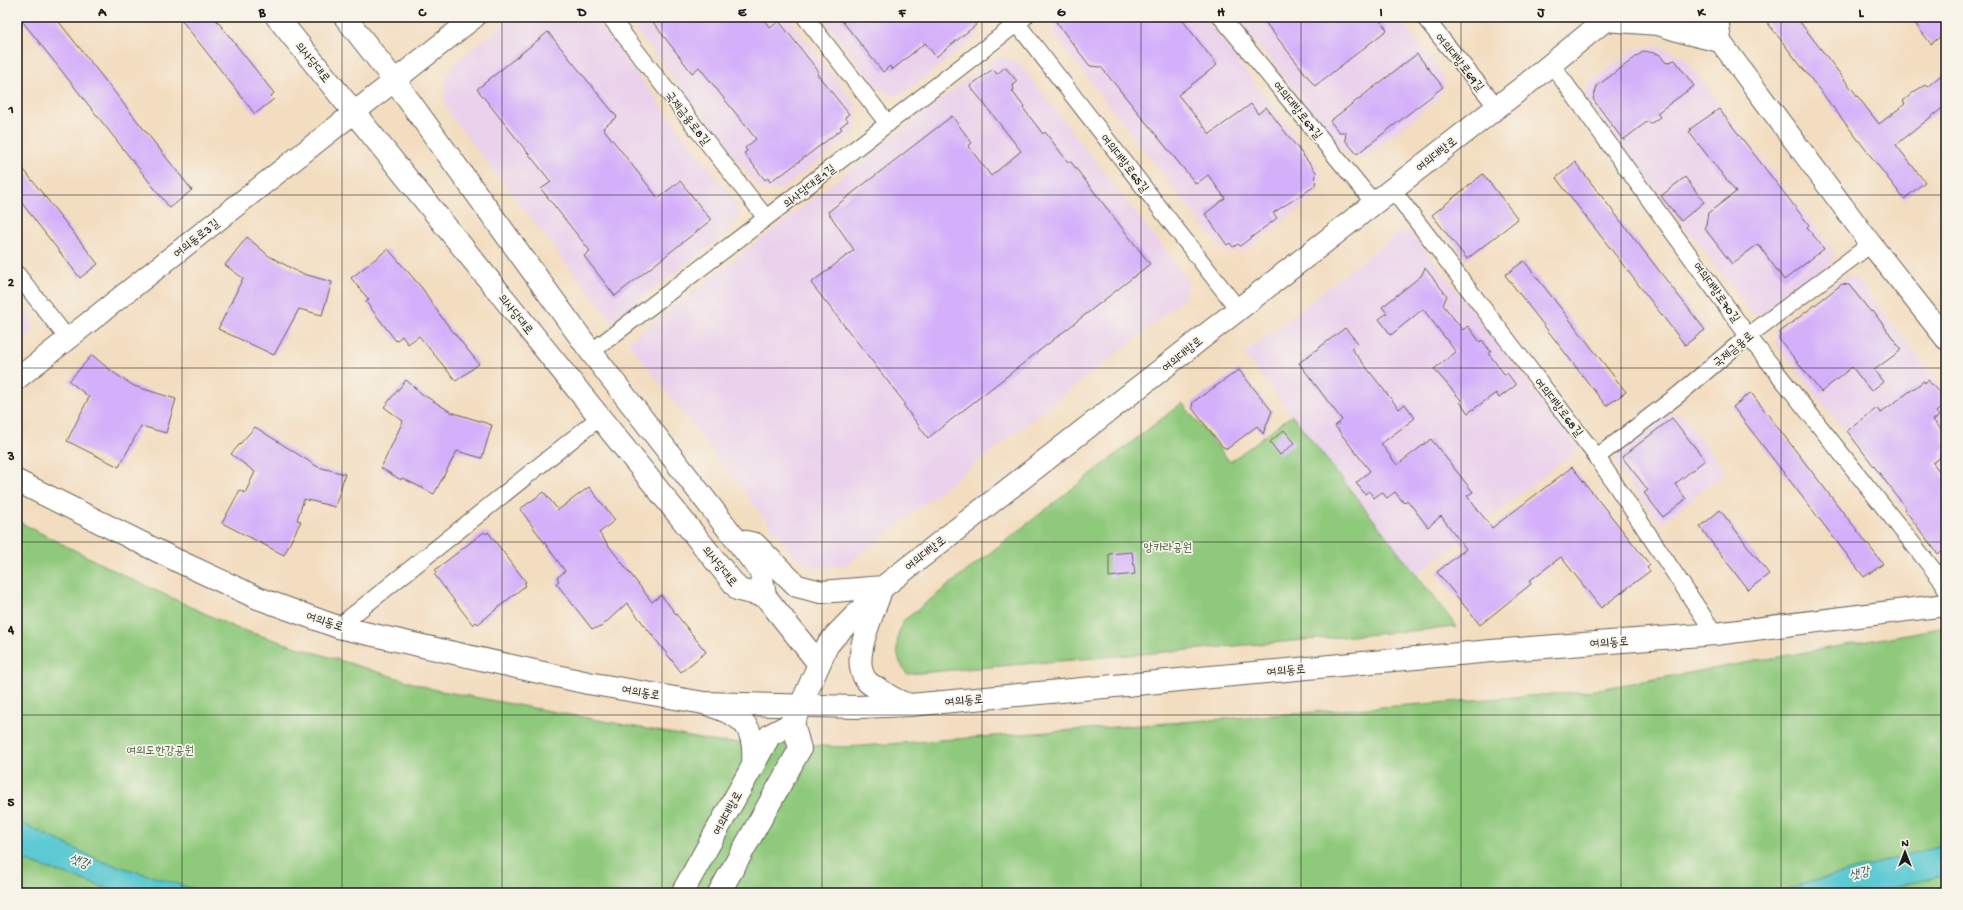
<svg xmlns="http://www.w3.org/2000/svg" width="1963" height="910" font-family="'Gochi Hand','Poor Story',sans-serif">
	<rect width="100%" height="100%" fill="#f7f3e8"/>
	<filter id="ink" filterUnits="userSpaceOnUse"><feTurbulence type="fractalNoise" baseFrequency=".025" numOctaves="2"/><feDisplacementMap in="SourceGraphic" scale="8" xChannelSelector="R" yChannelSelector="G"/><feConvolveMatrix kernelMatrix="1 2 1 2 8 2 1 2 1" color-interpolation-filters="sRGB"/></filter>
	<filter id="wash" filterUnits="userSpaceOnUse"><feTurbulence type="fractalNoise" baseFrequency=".012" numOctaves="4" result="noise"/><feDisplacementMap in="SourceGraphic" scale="16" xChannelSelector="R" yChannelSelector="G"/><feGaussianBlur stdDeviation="0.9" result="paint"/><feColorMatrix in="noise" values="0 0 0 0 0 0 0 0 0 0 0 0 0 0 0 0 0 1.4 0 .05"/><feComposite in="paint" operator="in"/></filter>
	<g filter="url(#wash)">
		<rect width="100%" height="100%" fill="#f3ddc0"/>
		<!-- built -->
		<path fill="#ead1ec" d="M512,17H593L737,204L738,215L732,229L612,321L451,116L445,104V80L448,73L457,61Z
			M626,17H788L855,104L858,118L854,132L851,136L785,187L775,191L762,189L757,185Z
			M823,17H981V22L980,29L974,39L910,89L902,94L891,95L879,90Z
			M1054,17H1204L1318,166L1321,182L1314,197L1245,251L1230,252L1221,248L1057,39L1053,30Z
			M1236,17H1399L1443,75L1444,86L1438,99L1363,158L1351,157L1340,148Z
			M1660,46L1683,57L1833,250L1832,263L1766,314L1752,313L1585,98L1588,85L1634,49Z
			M1002,57L1018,62L1183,273L1188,285L1187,293L1184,299L1149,328L848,564L827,568L811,566L797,558L787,547L628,342L993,59Z
			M1399,232L1412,233L1579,448L1416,575L1244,354Z
			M1844,277L1856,278L1946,393V562L1775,342L1776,329Z
			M17,297L31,316L34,329L31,335L17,346Z
			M1669,413L1681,414L1726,472L1661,524L1616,466L1618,452Z"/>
		<!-- green -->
		<path fill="#8fc97c" stroke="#56724c" d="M1182,403L1230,462L1292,415L1457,627L907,674C894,657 895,640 903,621Z
			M17,521L131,579L236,628L436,690L717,742L848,747L1582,692L1946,627V893H17Z"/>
		<!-- water -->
		<path fill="#5cc9d3" stroke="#3c7278" d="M17,821L101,861L207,893H121L17,858Z
			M1946,844V875L1865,893H1772Z"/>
		<g id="blocks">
			<!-- building -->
			<path fill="#d4b0fa" d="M19,17H55L192,190L170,208Z
				M179,17H214L274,93L271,96L274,99L255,114Z
				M649,17H762L770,28L779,21L819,72L817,74L849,114L845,117L848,121L840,127L842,129L780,176L779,175L770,182L768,178L765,180L744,153L747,151L745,148L756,139L699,67L692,73Z
				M839,17H969L976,25L936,57L925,43L892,70L890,66L883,72Z
				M1062,17H1180L1217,65L1178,95L1210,134L1251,104L1258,114L1266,107L1316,172L1315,186L1273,213L1277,218L1240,246L1238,244L1233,247L1230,243L1227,245L1205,214L1225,198L1208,175L1196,184L1101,67L1090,66L1056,22Z
				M1261,17H1378L1387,30L1315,86Z
				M1763,17H1796L1879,124L1905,104L1903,101L1915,91L1925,85L1927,87L1946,71V105L1896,145L1925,182L1904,199Z
				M1910,17H1946V32L1931,44Z
				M548,32L617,117L603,128L658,198L680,181L711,220L615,296L584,256L590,251L541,189L551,182L477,89Z
				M1644,51L1659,54L1666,63L1675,60L1694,86L1657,113L1660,117L1650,124L1648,121L1623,140L1593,99L1597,86Z
				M1417,54L1443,87L1357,154L1345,140L1346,132H1339L1330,121Z
				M1005,67L1017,81L1013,85L1014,90L1012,91L1024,107L1023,108L1043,134L1045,132L1068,162H1071L1150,264L928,438L904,406V402L811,283L854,250L828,212L952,116L972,143L968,146L991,176L1021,151L970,86L993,69L997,74Z
				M1719,109L1809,225L1807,227L1824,249L1784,280L1758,244L1732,264L1705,229L1708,213L1736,192L1689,132L1691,131L1690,129Z
				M17,161L98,264L80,278L17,197Z
				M1575,162L1705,330L1685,345L1556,178Z
				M1483,174L1518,219L1467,259L1432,215Z
				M1685,177L1704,202L1681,221L1661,196Z
				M247,237L269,256L300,273L332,282L322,315L299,309L274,355L218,329L243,278L225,265Z
				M388,249L422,288L442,318L479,364L456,381L419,336L408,344L402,336L396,341L366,302L369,300L351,278Z
				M1524,261L1626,392L1606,406L1505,275Z
				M1425,268L1447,296L1443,305L1463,330L1468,326L1480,342L1482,340L1491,352L1489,354L1505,375L1507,373L1516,385L1499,398L1496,393L1468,413L1460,402L1461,400L1434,369L1456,352L1423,309L1391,335L1379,319L1387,313L1382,307L1421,276Z
				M1842,284L1849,285L1871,312L1873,311L1900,348V351L1874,370L1883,382L1871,391L1852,367L1821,392L1779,339L1780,332Z
				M1345,328L1358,343L1351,348L1399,409L1405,404L1415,418L1381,444L1397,465L1431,439L1473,492L1467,496L1492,528L1572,467L1650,565L1647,568L1650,571L1601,608L1561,557L1529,581L1531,584L1480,625L1437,572L1466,549L1441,516L1428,527L1407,500L1404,503L1395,492L1387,498L1382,492L1374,498L1369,491L1365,494L1356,483L1370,471L1335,426L1342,420L1299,363Z
				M92,355L114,373L134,386L176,399L166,433L141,426L119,467L67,441L89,397L69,381Z
				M1239,370L1272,411L1263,434L1257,426L1227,449L1222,446L1192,408L1193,402Z
				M406,380L422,394L451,412L492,425L482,458L457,451L434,494L402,478L401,480L381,468L403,421L384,407Z
				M1928,380L1946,401V404L1936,412L1939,416L1933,420L1943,431L1942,441L1946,446L1941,451L1940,458L1933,463L1946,480V547L1938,554L1904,509L1906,508L1847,431L1877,408L1880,413L1924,381L1925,383Z
				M1750,393L1752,394L1883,564L1864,577L1733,407Z
				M1672,418L1705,460L1675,484L1686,499L1663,517L1644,493L1648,490L1622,457Z
				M255,427L318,467L345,474L335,507L304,499L297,520L301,521L284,555L222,523L240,490L245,493L255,472L231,454Z
				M1284,430L1295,443L1280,455L1270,442Z
				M589,487L615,520L599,533L652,602L661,595L706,652L681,672L627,603L601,627L592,629L556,583L559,581L557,578L565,571L520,509L544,492L558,510Z
				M1720,510L1769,574L1748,590L1700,527Z
				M484,532L486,534L488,532L526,582L524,583L526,585L478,624L476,622L473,625L434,574L437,572L435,570Z
				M1132,552L1135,574L1109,577V554Z"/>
		</g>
	</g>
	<g filter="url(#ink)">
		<use href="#blocks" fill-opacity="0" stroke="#676055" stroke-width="1"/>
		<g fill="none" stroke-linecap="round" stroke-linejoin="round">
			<defs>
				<path id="minor" d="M610,17L766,218
					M805,17L888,124
					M1012,17L1238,309
					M1221,17L1374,203
					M1424,17L1497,107
					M1552,65L1748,336L1943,582L1946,590
					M1392,189L1597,457L1715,634
					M17,274L68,339
					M591,352L766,218L1025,17
					M1597,457L1678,395L1748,336L1871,244
					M338,627L599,418"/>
				<path id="tertiary" d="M1702,17L1871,244L1946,339
					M17,379L475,17"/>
				<path id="secondary" d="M277,17L739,590L765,596
					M345,17L394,80L591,352L761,572L765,596L819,664
					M17,481L178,561L258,598L338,627L588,683L704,703L857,707L910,705L1491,651L1715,634L1946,605"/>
				<path id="primary" d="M1606,17L1605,20L1658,24L1687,33L1720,41L1717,17
					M737,540L755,544L797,586L821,592L883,587
					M880,593C873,615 849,662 867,681C870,685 876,687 880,690C890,697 898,702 910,705
					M704,703C740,716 756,721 753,764
					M682,893L770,735L793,723
					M719,893L800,749L793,723L827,646L835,636L883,587L1523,87L1609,17"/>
			</defs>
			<!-- minor casing -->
			<use href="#minor" stroke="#676055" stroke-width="18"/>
			<!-- tertiary casing -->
			<use href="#tertiary" stroke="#676055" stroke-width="23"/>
			<!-- secondary casing -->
			<use href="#secondary" stroke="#676055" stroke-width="24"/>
			<!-- primary casing -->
			<use href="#primary" stroke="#676055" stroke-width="24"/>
			<!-- minor -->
			<use href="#minor" stroke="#fff" stroke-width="16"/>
			<!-- tertiary -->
			<use href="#tertiary" stroke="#fff" stroke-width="21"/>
			<!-- secondary -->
			<use href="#secondary" stroke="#fff" stroke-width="22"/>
			<!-- primary -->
			<use href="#primary" stroke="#fff" stroke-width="22"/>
		</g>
	</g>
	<!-- grid -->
	<path fill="none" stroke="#1c1c1c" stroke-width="1" stroke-opacity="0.55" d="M182,17V893M342,17V893M502,17V893M662,17V893M822,17V893M982,17V893M1141,17V893M1301,17V893M1461,17V893M1621,17V893M1781,17V893M17,195H1946M17,368H1946M17,542H1946M17,715H1946"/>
	<g text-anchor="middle" stroke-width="3.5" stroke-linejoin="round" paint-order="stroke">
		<!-- street labels -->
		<g font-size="12" fill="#1c1c1c" stroke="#f7f3e8">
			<text transform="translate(313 62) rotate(51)" y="4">의사당대로</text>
			<text transform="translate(1460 62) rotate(51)" y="4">여의대방로69길</text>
			<text transform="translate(1298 110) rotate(51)" y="4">여의대방로67길</text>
			<text transform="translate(688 118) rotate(52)" y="4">국제금융로8길</text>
			<text transform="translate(1436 154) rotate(-38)" y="4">여의대방로</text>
			<text transform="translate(1125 163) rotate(52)" y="4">여의대방로65길</text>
			<text transform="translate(809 186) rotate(-38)" y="4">의사당대로1길</text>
			<text transform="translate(196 238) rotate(-38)" y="4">여의동로3길</text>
			<text transform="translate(1717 292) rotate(54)" y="4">여의대방로70길</text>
			<text transform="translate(516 314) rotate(51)" y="4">의사당대로</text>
			<text transform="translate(1733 349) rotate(-40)" y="4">국제금융로</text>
			<text transform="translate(1182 354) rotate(-39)" y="4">여의대방로</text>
			<text transform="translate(1559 407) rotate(52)" y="4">여의대방로68길</text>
			<text transform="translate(925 553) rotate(-38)" y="4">여의대방로</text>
			<text transform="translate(720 566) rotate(51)" y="4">의사당대로</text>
			<text transform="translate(325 621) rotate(18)" y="4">여의동로</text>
			<text transform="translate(1609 642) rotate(-4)" y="4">여의동로</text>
			<text transform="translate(1286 670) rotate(-5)" y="4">여의동로</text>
			<text transform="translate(641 692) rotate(10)" y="4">여의동로</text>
			<text transform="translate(964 700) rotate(-5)" y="4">여의동로</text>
			<text transform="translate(727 813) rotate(-61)" y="4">여의대방로</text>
		</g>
		<!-- park labels -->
		<g font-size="12" fill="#44593e" stroke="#f7f3e8">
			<text x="1168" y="551">앙카라공원</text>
			<text x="160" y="754">여의도한강공원</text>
		</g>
		<!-- water labels -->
		<g font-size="13" font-style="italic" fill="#32595c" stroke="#f7f3e8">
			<text transform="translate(80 860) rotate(21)" y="5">샛강</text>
			<text transform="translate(1859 872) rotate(-14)" y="5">샛강</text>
		</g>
	</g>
	<!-- margin -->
	<rect width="1963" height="910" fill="none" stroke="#f7f3e8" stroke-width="44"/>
	<!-- north arrow -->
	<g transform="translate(1905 852)" stroke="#f7f3e8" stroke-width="3" paint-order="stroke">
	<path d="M0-3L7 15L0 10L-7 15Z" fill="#1c1c1c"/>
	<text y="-6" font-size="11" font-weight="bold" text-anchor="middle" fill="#1c1c1c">N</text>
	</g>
	<rect x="22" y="22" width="1919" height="866" fill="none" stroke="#1c1c1c" stroke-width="1.5"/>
	<g font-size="13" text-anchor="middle" font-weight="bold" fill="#1c1c1c">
		<text x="102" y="16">A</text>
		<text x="262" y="16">B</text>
		<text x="422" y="16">C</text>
		<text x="582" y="16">D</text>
		<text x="742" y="16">E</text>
		<text x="902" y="16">F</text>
		<text x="1061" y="16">G</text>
		<text x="1221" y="16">H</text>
		<text x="1381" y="16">I</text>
		<text x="1541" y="16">J</text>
		<text x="1701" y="16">K</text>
		<text x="1861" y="16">L</text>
		<text x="11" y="113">1</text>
		<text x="11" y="286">2</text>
		<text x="11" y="460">3</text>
		<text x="11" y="633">4</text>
		<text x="11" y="806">5</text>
	</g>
</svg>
